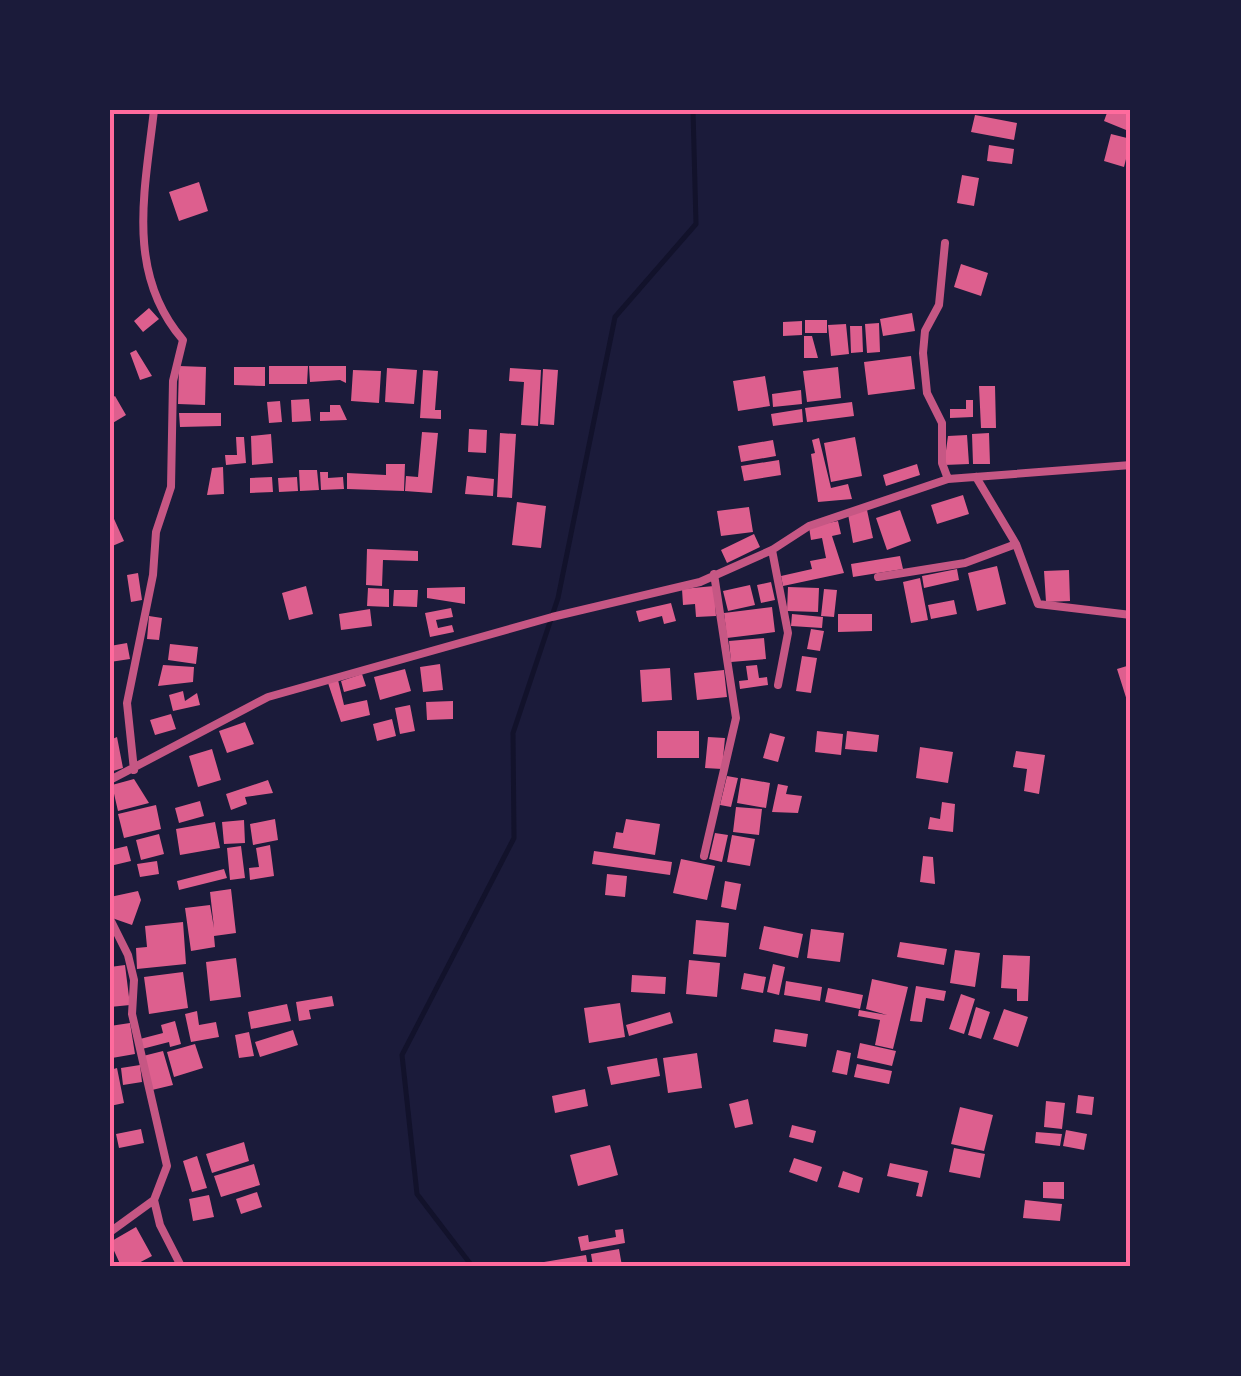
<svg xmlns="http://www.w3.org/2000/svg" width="1241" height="1376" font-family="'Work Sans',sans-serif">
	<rect width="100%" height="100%" fill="#1b1b3a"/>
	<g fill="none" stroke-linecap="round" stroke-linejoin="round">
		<!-- stream -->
		<path stroke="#12122b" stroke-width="5" d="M472,1266L417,1194L402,1055L514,838L513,733L558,598L615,317L696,224L693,110"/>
	</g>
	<!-- building -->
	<path fill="#dd5f8e" d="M1108,110H1131V132L1104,121Z
		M975,115L1017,123L1014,140L971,132Z
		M1111,134L1131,139L1124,167L1104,161Z
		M989,145L1014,149L1012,164L987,161Z
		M962,175L979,178L974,206L957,203Z
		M199,182L208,211L179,221L169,192Z
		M961,264L988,273L981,296L954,287Z
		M149,308L159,319L143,332L134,321Z
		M912,313L915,331L883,336L880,319Z
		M805,320H827V333H805Z
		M802,321V335L783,336V322Z
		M879,323L880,352L867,353L865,324Z
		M846,324L849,354L831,356L828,325Z
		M850,326H862L863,352L851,353Z
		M804,336H812L818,358H804Z
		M136,350L152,376L140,380L130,353Z
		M911,356L915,389L868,395L864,362Z
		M179,366L206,367L205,405L178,404Z
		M269,366H308L307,384H269Z
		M309,366H346V383L340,380L310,382Z
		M234,367H265V386L234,385Z
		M838,367L841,398L807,402L803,371Z
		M387,368L417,370L414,404L385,402Z
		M510,368L541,370L538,426L521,425L524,382L509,381Z
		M543,369L558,370L554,425L540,424Z
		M353,370L381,371L379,403L351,401Z
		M423,370L438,371L435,410H441V419L420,418Z
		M765,376L770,406L738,411L733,381Z
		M979,386H995L996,428H981Z
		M801,390L802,404L773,407L772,394Z
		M115,396L126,415L111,424L110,399Z
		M309,399L311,421L292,422L291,400Z
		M966,400H973V417L950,418V409H966Z
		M280,401L282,422L269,423L267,402Z
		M852,402L854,416L807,422L805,408Z
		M330,405H340L347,420L320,421V412H330Z
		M802,409L803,422L773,426L771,414Z
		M179,413H221V426L180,427Z
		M469,429L487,430L486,453L468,452Z
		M422,432L438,433L432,493L405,491L406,476L418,477Z
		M500,433L516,434L512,498L497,497Z
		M989,433L990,464H973L972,434Z
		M271,434L273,463L252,465L251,436Z
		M967,435L969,464L944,465L948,436Z
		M236,437H244L246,463L226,465L225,455H237Z
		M855,437L862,476L831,482L824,443Z
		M819,438L831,488L848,484L852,499L818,502L811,454L815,453L812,440Z
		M773,440L776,456L741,462L738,446Z
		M779,460L781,475L744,481L741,466Z
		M386,464H405L404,491L347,489V473L386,475Z
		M917,464L920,475L886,486L883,475Z
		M223,467L224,494L207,495L212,468Z
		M299,470H317L319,490L300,491Z
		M320,472H328V478L343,477L344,489L321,490Z
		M467,476L494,479L493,496L465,494Z
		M272,477L273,492L250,493V478Z
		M297,477L298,491L279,492L278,478Z
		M963,495L969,514L937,524L931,505Z
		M517,502L546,506L541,548L512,545Z
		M749,507L753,532L721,536L717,511Z
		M110,510L124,541L110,547Z
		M867,510L873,538L853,543L848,514Z
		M900,510L911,541L887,550L876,518Z
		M838,521L841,534L832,536L844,573L783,586L781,576L812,569L810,561L826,558L822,538L811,540L809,527Z
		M754,534L760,547L727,563L721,550Z
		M367,549L418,551V561L383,560L382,586L366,585Z
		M900,556L903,569L853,577L851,564Z
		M997,566L1006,604L977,611L968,573Z
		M957,569L959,580L924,588L922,576Z
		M1069,570L1070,601L1046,602L1044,571Z
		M138,573L142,600L131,602L127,575Z
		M920,578L928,620L911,623L903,582Z
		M771,582L775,600L761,603L757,585Z
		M750,585L755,605L728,611L723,591Z
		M306,586L313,614L289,620L282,593Z
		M714,586L716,616L696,617L695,604L683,605L682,589Z
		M465,587V604L427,598V588Z
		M788,587L819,588L818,612L787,611Z
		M368,588L389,589V607L367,606Z
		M824,589L837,590L834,617L821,616Z
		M394,590H418L417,607L393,606Z
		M954,600L957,614L931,619L928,605Z
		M671,603L676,621L664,624L662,616L639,622L636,611Z
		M772,607L775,632L727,638L724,613Z
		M451,608L453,617L436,620L438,628L452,625L454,632L430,637L425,613Z
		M370,609L372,626L341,630L339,614Z
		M792,614L823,617L822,628L791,626Z
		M838,614H872V631L838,632Z
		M149,616L162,618L159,640L147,639Z
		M811,629L824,631L820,651L807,649Z
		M764,638L766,659L731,662L729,641Z
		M127,643L130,659L110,662V646Z
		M170,644L198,647L196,664L168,660Z
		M802,656L817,658L811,693L796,691Z
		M440,664L443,690L423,692L420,667Z
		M163,665L194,667L193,682L158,686Z
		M757,665L759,678L767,677L768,685L740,689L739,681L748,680L746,666Z
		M1127,666L1131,680L1130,710L1117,669Z
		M670,668L672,700L642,702L640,670Z
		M405,669L411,691L380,700L374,677Z
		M724,670L727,697L697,700L694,673Z
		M362,674L366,686L344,692L341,681Z
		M338,680L344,705L367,700L370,715L341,722L328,683Z
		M183,691L185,701L197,693L200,705L173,711L169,695Z
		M453,701V719L427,720L426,702Z
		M410,705L415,731L400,734L395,708Z
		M171,714L176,729L155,735L150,720Z
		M392,719L396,736L377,741L373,724Z
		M245,722L254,744L227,753L219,731Z
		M657,731H699V758H657Z
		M817,731L843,734L841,755L815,752Z
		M847,731L879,735L877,752L845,749Z
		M770,733L785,737L778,762L763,758Z
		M117,737L123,768L110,772V740Z
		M708,737L725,738L722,769L705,768Z
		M920,747L953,752L948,783L916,778Z
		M212,749L221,780L198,787L189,756Z
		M1016,751L1045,755L1039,794L1024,791L1027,769L1013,767Z
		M727,776L738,778L731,807L720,805Z
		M741,778L770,783L766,808L737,803Z
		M134,779L149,803L118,811L112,785Z
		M268,780L273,793L245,797L247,804L231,810L226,794Z
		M778,784L788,786L786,794L802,796L798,813L772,812Z
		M200,801L204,816L179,823L175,808Z
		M942,802L955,804L953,832L928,829L930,817L940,819Z
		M156,805L161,829L124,838L118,814Z
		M736,807L762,809L759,835L733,832Z
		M275,819L278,840L253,845L250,824Z
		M626,819L660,824L655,855L613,848L616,832L623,833Z
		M244,820L245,843L224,844L222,822Z
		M215,822L220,848L180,855L176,829Z
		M715,833L728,835L722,862L709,859Z
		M159,834L164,854L141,860L136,840Z
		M732,835L755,839L750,866L727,862Z
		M270,845L274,876L250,880L249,868L259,867L256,848Z
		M127,846L131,861L110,866V850Z
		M241,846L245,878L230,880L227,848Z
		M594,851L672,862L670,875L592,864Z
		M923,856L933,857L935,884L920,882Z
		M681,859L715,866L707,900L673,893Z
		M157,861L159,874L140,877L137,864Z
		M224,869L227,878L179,890L177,881Z
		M607,874L627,876L625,897L605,895Z
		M725,881L741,884L736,910L721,907Z
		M231,889L236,933L214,936L215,947L191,951L185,908L210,905L214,928L210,892Z
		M138,891L141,900L132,925L112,918L110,897Z
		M696,920L729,923L726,957L693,954Z
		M183,922L186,964L137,969L136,948L147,947L145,926Z
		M764,926L803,934L798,958L759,949Z
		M811,929L844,933L840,962L807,958Z
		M900,942L947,949L944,965L897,957Z
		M955,950L980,953L975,987L950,983Z
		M1003,955L1030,956L1028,1001H1017V989L1001,988Z
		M236,958L241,997L210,1001L206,962Z
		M689,960L720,963L717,997L686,994Z
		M773,964L785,967L779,995L767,992Z
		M125,965L130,1005L110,1007V967Z
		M183,972L188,1008L149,1014L144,977Z
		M744,973L766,977L763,993L741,989Z
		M632,975L666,977L665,994L631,992Z
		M872,979L908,987L893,1049L875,1045L880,1020L858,1016L859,1010L887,1015L866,1009Z
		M786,981L822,987L820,1001L784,995Z
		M916,986L946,991L944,1001L926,998L922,1022L910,1021Z
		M828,988L863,995L860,1009L825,1002Z
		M961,994L975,999L964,1034L949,1029Z
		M332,996L334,1006L309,1010L311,1019L299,1021L296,1002Z
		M620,1003L625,1037L589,1043L584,1008Z
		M287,1004L291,1021L251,1029L248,1012Z
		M976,1007L990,1012L981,1039L968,1035Z
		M1004,1009L1028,1017L1018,1047L993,1039Z
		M197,1011L199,1025L216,1022L219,1037L191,1042L185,1014Z
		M670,1012L673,1023L629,1036L626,1025Z
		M175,1021L181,1044L170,1047L169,1042L142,1049L140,1039L163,1033L161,1025Z
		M130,1023L135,1054L112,1058L110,1026Z
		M775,1029L808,1034L806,1047L773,1042Z
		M293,1030L298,1045L260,1057L255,1042Z
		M249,1032L254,1056L239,1058L235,1035Z
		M860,1043L896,1051L892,1066L857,1058Z
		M195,1044L203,1068L174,1077L167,1052Z
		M837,1050L851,1053L847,1075L832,1072Z
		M163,1051L173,1085L152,1090L143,1056Z
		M697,1053L702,1088L668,1093L663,1058Z
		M657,1058L660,1076L611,1085L607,1067Z
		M857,1064L892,1071L889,1084L854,1077Z
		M140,1065L142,1082L123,1085L121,1068Z
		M117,1068L124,1103L110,1106V1070Z
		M585,1089L588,1106L555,1113L552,1096Z
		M1078,1095L1094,1097L1092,1115L1076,1113Z
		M748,1099L753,1124L735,1128L729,1104Z
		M1046,1101L1065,1103L1062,1129L1044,1127Z
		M960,1107L993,1115L984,1151L951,1144Z
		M792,1125L816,1131L813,1143L789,1137Z
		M141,1129L144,1143L119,1148L116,1134Z
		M1066,1130L1087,1134L1084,1150L1063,1146Z
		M1036,1132L1062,1134L1060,1146L1035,1143Z
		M244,1142L249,1161L212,1173L206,1154Z
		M610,1145L618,1175L578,1186L570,1155Z
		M954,1148L985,1154L980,1178L949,1172Z
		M197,1156L207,1188L192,1192L183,1161Z
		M794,1158L822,1167L817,1182L789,1172Z
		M890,1163L928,1171L922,1197L916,1196L919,1183L887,1176Z
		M254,1164L260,1185L221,1197L214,1176Z
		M843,1171L863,1178L859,1193L838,1187Z
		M1043,1182H1064V1199L1043,1198Z
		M257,1192L262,1207L241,1214L236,1199Z
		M209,1195L214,1217L193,1221L189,1199Z
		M1025,1200L1062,1204L1060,1221L1023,1218Z
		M136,1227L152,1256L133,1266H121L110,1242Z
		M623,1229L625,1243L581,1251L578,1237L588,1235L589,1242L616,1237L615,1230Z
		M619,1249L622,1266H593L591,1254Z
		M586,1255L588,1266H544V1262Z"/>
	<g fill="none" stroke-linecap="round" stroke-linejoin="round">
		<!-- minor -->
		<path stroke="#c65784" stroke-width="8" d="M945,243L939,305L925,331L923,353L927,393L942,423V463L948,479L1131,465
			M976,477L1016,544L1038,604L1131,615
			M772,550L788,633L778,685
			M878,577L965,563L1016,544
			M134,770L127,703L153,575L156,532L171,487L173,381L183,340C125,273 145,190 154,110
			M110,780L268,697L552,617L700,582L772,550L809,526L948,479
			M704,856L736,718L714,574
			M110,919L128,955L134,980L132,1014L167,1166L154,1200L160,1225L181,1266
			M110,1232L154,1200"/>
	</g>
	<!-- border -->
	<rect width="1241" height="1376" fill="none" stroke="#1b1b3a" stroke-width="225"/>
	<rect x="112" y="112" width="1016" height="1152" fill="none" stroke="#ff6b9d" stroke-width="4"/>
</svg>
